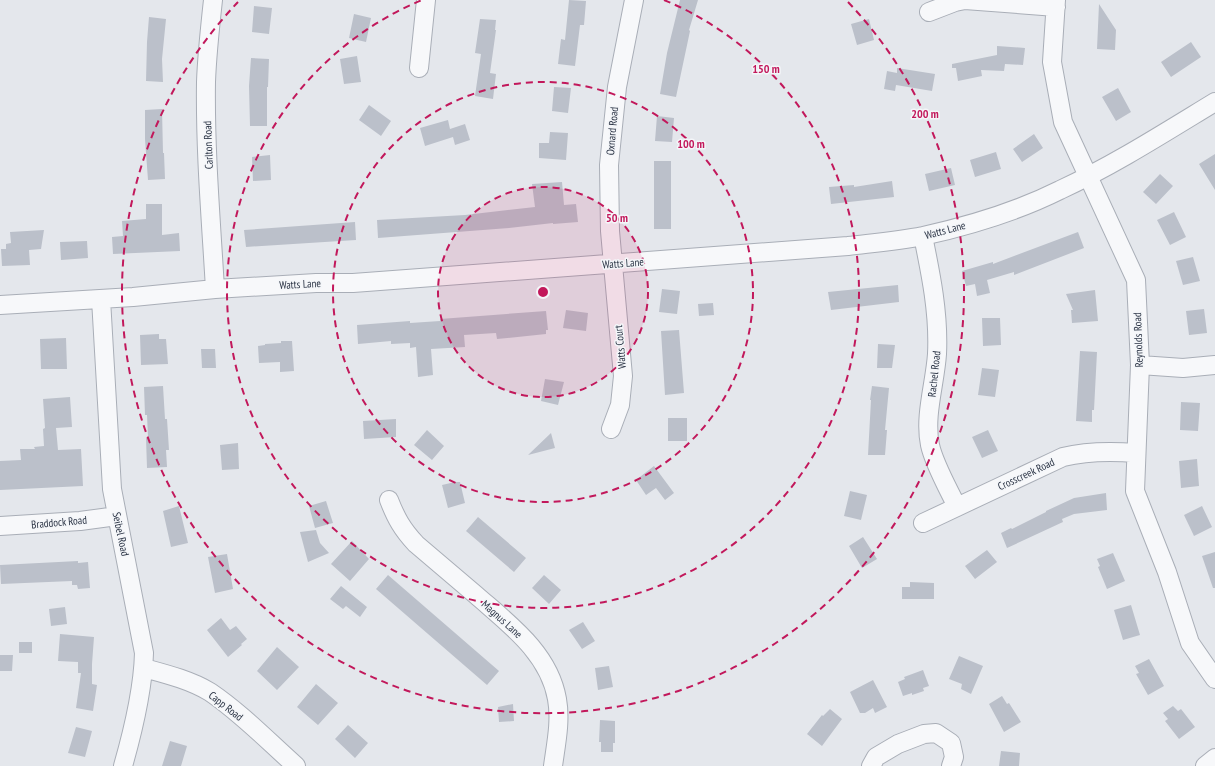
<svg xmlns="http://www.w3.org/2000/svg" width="1215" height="766" font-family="'PT Sans Narrow',sans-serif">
	<rect width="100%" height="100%" fill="#e4e7ec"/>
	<!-- building -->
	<path fill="#bbc0ca" d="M569,0L586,1L584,25H580L575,66L558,64L561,39L565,40Z
		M680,0H698L689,30L690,31L676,97L660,94L667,53Z
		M1099,4L1116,30L1115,50L1097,49Z
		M254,6L272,8L269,34L252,32Z
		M354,14L371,18L366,42L349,38Z
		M149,17L166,19L162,59L163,82L146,81L147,42Z
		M480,19L496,20L495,30H496L490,73L496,74L493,99L475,96L481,54L475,53Z
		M869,19L874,40L857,45L851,24Z
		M1191,42L1201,57L1171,77L1161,62Z
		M997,46L1025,48L1023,65L1005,64L1004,71L981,70L982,76L958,81L956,68H952V64L997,55Z
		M357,56L361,82L344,84L340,59Z
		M251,58L269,59L268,87H267V126H250L249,86Z
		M897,68L935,74L932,91L896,85L895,91L884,89L887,71L897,73Z
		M554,87L571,88L568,113L552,111Z
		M1118,88L1131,112L1116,121L1102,97Z
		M369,105L391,121L381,136L359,120Z
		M162,109L163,153H164L165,179L148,180L145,139V110Z
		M657,116L674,118L672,142L655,141Z
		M448,120L450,129L465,124L470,140L455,145L453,137L425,146L420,128Z
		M550,132L568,133L566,160L539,158V143H549Z
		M1034,134L1043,148L1022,162L1013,149Z
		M996,152L1001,169L975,177L970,160Z
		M1215,154V190L1199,164Z
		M270,155L271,180L253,181L252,157Z
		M654,161H671V229H654Z
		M951,168L955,185L929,191L925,174Z
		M1160,174L1173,186L1156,204L1143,192Z
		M892,181L894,197L831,204L829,187L854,185V187Z
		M562,182L564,205L576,204L578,222L553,224V223L509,228L378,238L377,220L465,215L535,207L532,184Z
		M146,204H162V235L179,233L180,251L113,254L112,237L123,236L122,221L146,219Z
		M1174,212L1186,237L1170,245L1157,220Z
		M355,222L356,240L246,247L244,230Z
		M44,230L41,249L29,250L30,265L2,266L1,249H6V244L11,243L10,232Z
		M1078,232L1084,248L1014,275V272L987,280L990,293L977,296L975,284L966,286L962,271L993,262V264Z
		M87,241L88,258L61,260L60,242Z
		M1193,257L1200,281L1183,285L1176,261Z
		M898,285L899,302L831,310L828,292Z
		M662,289L680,291L677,314L659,312Z
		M1095,290L1098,321L1072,323L1071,310H1073L1066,294Z
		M713,303L714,315L699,316L698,304Z
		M1204,309L1207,333L1189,335L1186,311Z
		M566,310L588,313L586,331L563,328Z
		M546,311L548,330H546V334L497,339L496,333L464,335L465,347L431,349L433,375L418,377L416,347L410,348V343L391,344V341L358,344L357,325L410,321V323L440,321V319Z
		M982,318H1000L1001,345L983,346Z
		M679,330L684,393L665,395L661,331Z
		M159,334V339H166L168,364L141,365L140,335Z
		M66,338L67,369H41L40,339Z
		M281,341H292L294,371L280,372V362L259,363L258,346L265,345V344L281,343Z
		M878,344L895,345L892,368H877Z
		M201,349H215L216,368H202Z
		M1080,351L1097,352L1094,410H1092V422L1076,421Z
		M982,368L999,370L995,397L978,395Z
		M545,379L564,382L558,405L541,401Z
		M163,386L165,419H167L169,450H166L167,467L147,468L146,438L148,437L147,415H145L144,387Z
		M872,386L889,388L885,430H887L885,455H868L871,400H870Z
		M70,397L72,427L56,428L58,450L81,449L83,486L0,490V461L21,460L20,449H35L34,447L44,446L43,429L45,428L43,399Z
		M1181,402L1200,403L1198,431L1180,430Z
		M668,418H687V441H668Z
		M396,419V437L364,439L363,421Z
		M427,430L444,446L432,460L414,445Z
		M988,430L998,451L982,458L972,437Z
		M551,433L555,448L528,455Z
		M238,443L239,469L222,470L220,445Z
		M1197,459L1199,486L1181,488L1179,461Z
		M654,466L674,493L665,500L656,488L646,495L636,480Z
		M455,482H460L465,503L448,508L442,485Z
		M850,491L867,495L861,520L844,516Z
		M1106,493L1107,510L1074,514L1062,519L1063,522L1007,548L1001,533L1011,528L1012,529L1046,512V511L1074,498Z
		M326,501L333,523L315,528L309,506Z
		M179,506L188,543L171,547L163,511Z
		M1202,506L1212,527L1194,536L1184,515Z
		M478,517L526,558L514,572L466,531Z
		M316,530L320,543L329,553L308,562L300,532Z
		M863,537L877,559L862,568L849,546Z
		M352,541L369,559L350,581L331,564Z
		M987,550L997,562L975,579L965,566Z
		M1215,552V588H1213L1202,556Z
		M1113,553L1125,581L1107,589L1098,567L1100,566L1097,559Z
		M227,554L233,589L215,593L208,557Z
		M78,561V563L88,562L90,588L78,589L77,585H72V581L1,584L0,565Z
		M388,575L499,671L487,685L376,589Z
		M544,575L561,590L549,604L532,588Z
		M910,582L934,583V599H902V587H910Z
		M341,586L367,607L360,617L346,606L343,609L330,599Z
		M1131,605L1140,635L1123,640L1114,610Z
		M65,607L67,624L51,626L49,609Z
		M221,618L230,630L236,626L247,639L241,644L242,645L228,657L207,630Z
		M583,622L595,641L582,649L569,630Z
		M60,634L94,637L92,664V684L97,685L93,711L76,708L81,673H78V662L58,661Z
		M19,642H32V653H19Z
		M277,647L299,667L277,690L257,671Z
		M0,655H13L12,671H0Z
		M959,656L983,666L971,694L961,689L962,684L949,679Z
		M1149,659L1164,686L1148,695L1136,674L1139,673L1135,666Z
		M609,666L613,687L598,690L595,668Z
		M923,670L929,686L923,688L924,691L912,695V693L903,696L898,682L905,679L904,677Z
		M873,680L887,707L875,713L873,708L865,713H860L850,692Z
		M316,684L338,703L318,725L297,707Z
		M1002,696L1007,704L1009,703L1021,722L1004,732L989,704Z
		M513,704L514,721L499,722L498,707Z
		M1173,706L1178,711L1181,709L1195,727L1179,739L1165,721L1168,719L1163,713Z
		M830,709L842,719L822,746L807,734L822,715L823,716Z
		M600,720L615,721V743H613V752H601V742H599Z
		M348,725L368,743L355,758L335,739Z
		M76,727L92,731L85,757L68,753Z
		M170,741L187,746L181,766H162Z
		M1001,751L1020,753L1019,766H999Z"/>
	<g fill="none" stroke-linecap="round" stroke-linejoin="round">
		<defs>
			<path id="minor" d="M213,0C210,27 207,54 206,82C205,151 211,220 215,289
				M1056,0L1052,62L1063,122L1136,280L1140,365L1135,491L1167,572L1190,643L1215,679
				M929,12L955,2L965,0L1056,7
				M419,68L426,0
				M923,236C931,275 939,314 937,354C935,384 924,416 930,445C934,464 949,490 957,507
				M101,299L112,489L144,653C143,690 133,731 123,766
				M0,305L133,297L215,289L316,283H353L848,246C873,243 898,241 923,236C968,226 1018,211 1060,190C1114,165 1164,133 1215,102
				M1140,365L1183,368L1215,365
				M611,429L620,405L623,376L610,231L609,165L617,87L634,0
				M389,500C396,518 402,529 416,544C436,561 456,578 476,595C509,624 549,653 557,699C561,721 556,744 553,766
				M923,523L1063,457C1087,451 1110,451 1136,453
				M0,526L80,521L117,516
				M144,668C166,674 190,680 210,692C241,713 268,741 296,766
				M871,766L876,757L898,744L924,734L936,733L951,743L954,757L951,766
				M1205,766L1215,758"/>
		</defs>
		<!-- minor casing -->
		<use href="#minor" stroke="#a9aeb7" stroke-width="20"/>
		<!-- minor -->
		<use href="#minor" stroke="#f7f8fa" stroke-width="18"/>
	</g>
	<!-- distance rings -->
	<circle cx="543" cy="292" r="105" fill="#c2185b" fill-opacity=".12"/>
	<g fill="none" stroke="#c2185b" stroke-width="2" stroke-dasharray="7 5">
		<circle cx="543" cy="292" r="105"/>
		<circle cx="543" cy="292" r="210"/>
		<path d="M664 0A316 316 0 1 1 422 0"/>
		<path d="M848 2A421 421 0 1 1 238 2"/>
	</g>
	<g text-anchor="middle" stroke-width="3" stroke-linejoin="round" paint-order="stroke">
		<!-- street labels -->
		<g font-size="11" fill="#2b3445" stroke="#f4f6f9">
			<text transform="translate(612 131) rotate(-85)" y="4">Oxnard Road</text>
			<text transform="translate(208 145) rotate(-92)" y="4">Carlton Road</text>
			<text transform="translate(945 230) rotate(-15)" y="4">Watts Lane</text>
			<text transform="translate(623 263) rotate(-4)" y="4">Watts Lane</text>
			<text transform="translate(300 284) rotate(-3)" y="4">Watts Lane</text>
			<text transform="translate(1138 340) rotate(-92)" y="4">Reynolds Road</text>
			<text transform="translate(620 347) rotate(-95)" y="4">Watts Court</text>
			<text transform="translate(934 374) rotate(-84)" y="4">Rachel Road</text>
			<text transform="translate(1026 474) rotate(-25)" y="4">Crosscreek Road</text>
			<text transform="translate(59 522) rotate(-5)" y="4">Braddock Road</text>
			<text transform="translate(121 534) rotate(78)" y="4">Seibel Road</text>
			<text transform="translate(502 619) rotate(42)" y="4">Magnus Lane</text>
			<text transform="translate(226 706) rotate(38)" y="4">Capp Road</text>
		</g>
	</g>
	<circle cx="543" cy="292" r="6" fill="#c2185b" stroke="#f4f6f9" stroke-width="2"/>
	<g font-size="12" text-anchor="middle" font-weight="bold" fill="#c2185b" stroke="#f4f6f9" stroke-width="3" stroke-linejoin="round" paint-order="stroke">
		<text x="766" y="73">150 m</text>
		<text x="925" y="118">200 m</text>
		<text x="691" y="148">100 m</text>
		<text x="617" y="222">50 m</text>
	</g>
</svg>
